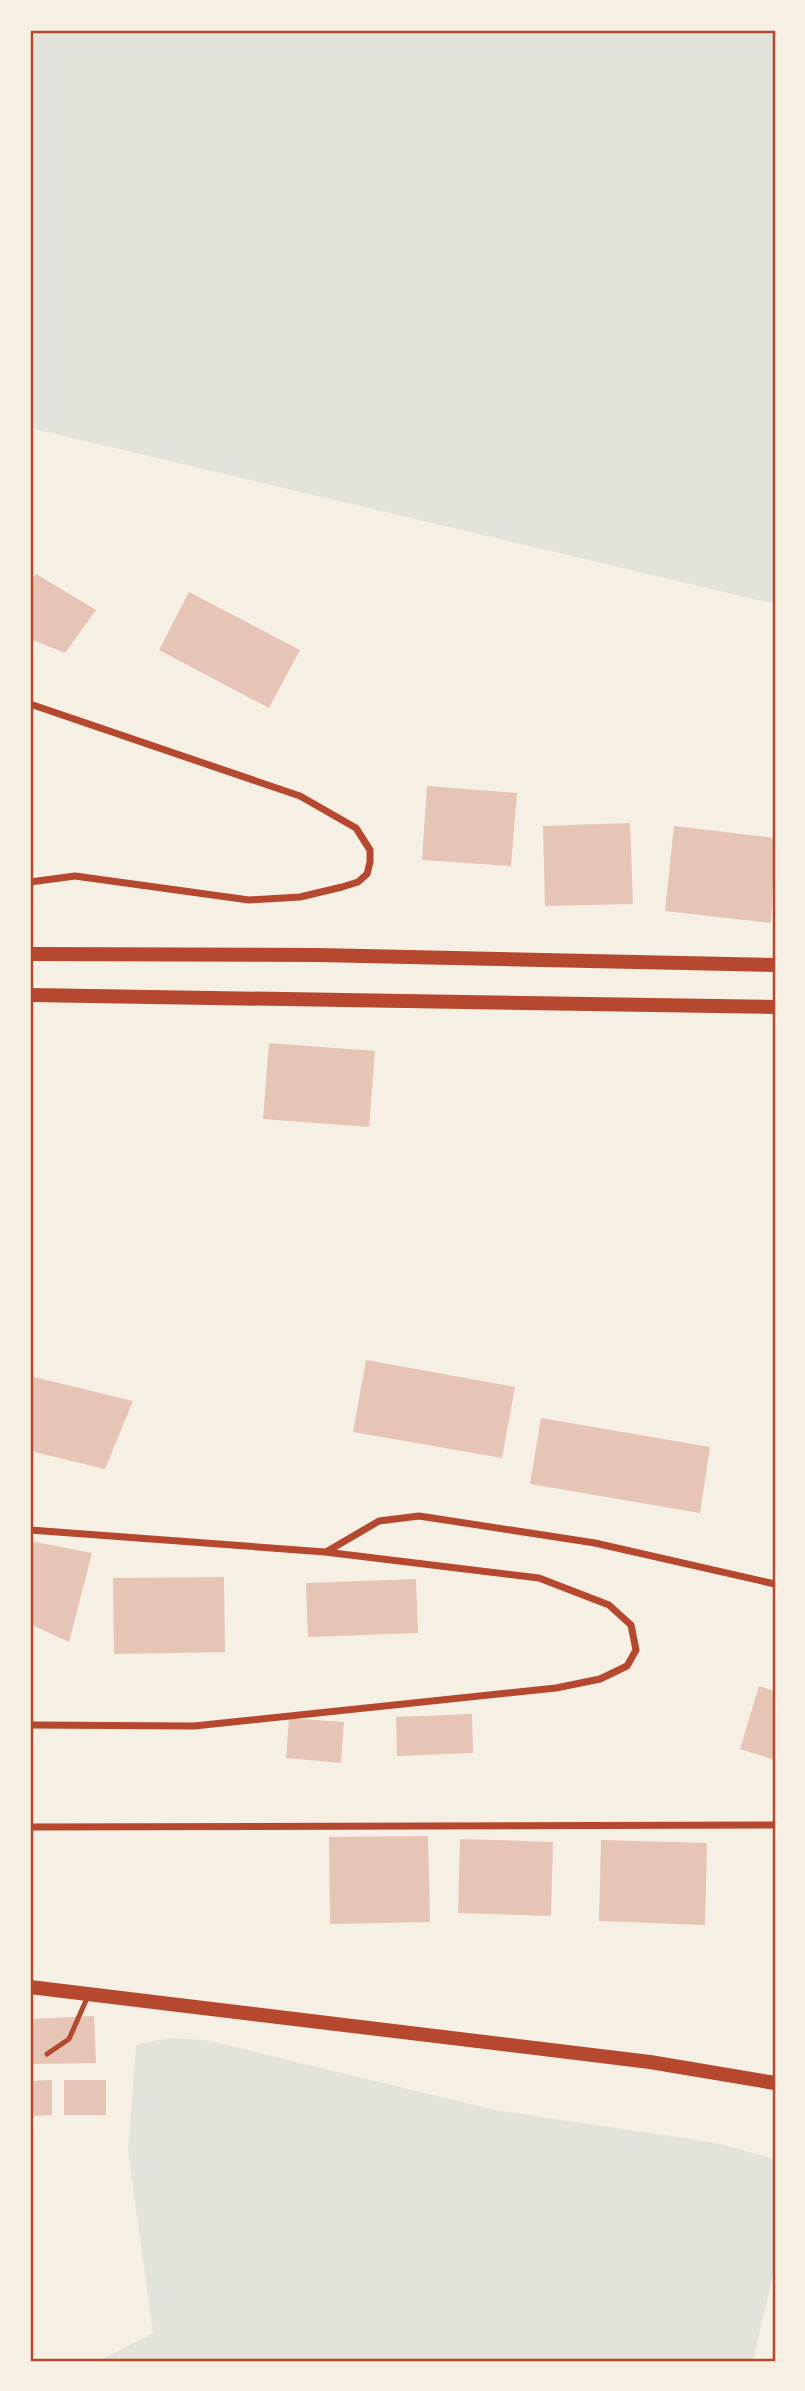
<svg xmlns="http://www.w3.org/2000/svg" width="805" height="2391" font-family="Arial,sans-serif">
	<rect width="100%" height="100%" fill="#f6efe4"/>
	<!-- green -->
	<path fill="#e2e4dc" d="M30,30H775V604L30,428Z
		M168,2038L206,2040L495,2110L717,2143L775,2159V2266L753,2361H99L153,2333L128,2151L136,2045Z"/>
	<!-- building -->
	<path fill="#e6c5b7" d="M36,574L96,610L65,653L30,639V581Z
		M189,592L300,650L269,708L159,650Z
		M427,786L517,793L511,866L422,860Z
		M630,823L633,904L545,906L543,826Z
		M674,826L775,838L771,923L665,911Z
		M269,1043L375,1051L369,1127L263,1119Z
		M366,1360L515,1387L502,1458L353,1432Z
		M30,1376L133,1401L105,1469L30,1451Z
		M541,1418L710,1447L700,1513L530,1484Z
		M30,1541L92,1553L69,1642L30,1624Z
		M224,1577L225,1652L114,1654L113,1578Z
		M416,1579L418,1633L308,1637L306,1583Z
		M759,1686L775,1691V1760L740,1749Z
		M472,1714L473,1753L397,1756L396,1717Z
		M289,1718L344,1722L341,1763L286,1758Z
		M428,1836L430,1922L330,1924L329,1837Z
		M460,1839L553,1842L551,1916L458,1913Z
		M601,1840L707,1843L705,1925L599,1921Z
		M94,2016L96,2063L33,2064L30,2019Z
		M52,2080V2115L30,2116V2081Z
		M64,2080H106V2115H64Z"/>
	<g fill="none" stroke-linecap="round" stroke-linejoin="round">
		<!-- service -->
		<path stroke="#b5482f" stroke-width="5" d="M47,2054L69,2039L88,1996"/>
		<!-- minor -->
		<path stroke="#b5482f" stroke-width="7" d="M30,704L300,796L356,828L370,850V862L367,874L358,882L342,887L300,897L249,900L75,876L30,882
			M30,1530L325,1552L539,1578L609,1605L631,1625L636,1650L627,1666L600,1679L556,1688L194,1726L30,1725
			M326,1552L379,1521L419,1516L595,1543L775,1584
			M30,1827L775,1825"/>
		<!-- secondary -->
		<path stroke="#b5482f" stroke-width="14" d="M30,954L318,955L775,965
			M30,995L775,1007
			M30,1987L650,2062L775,2083"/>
	</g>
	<!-- border -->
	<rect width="805" height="2391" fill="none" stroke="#f6efe4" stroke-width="63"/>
	<rect x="32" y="32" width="742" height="2328" fill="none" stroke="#b5482f" stroke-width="2.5"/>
</svg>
